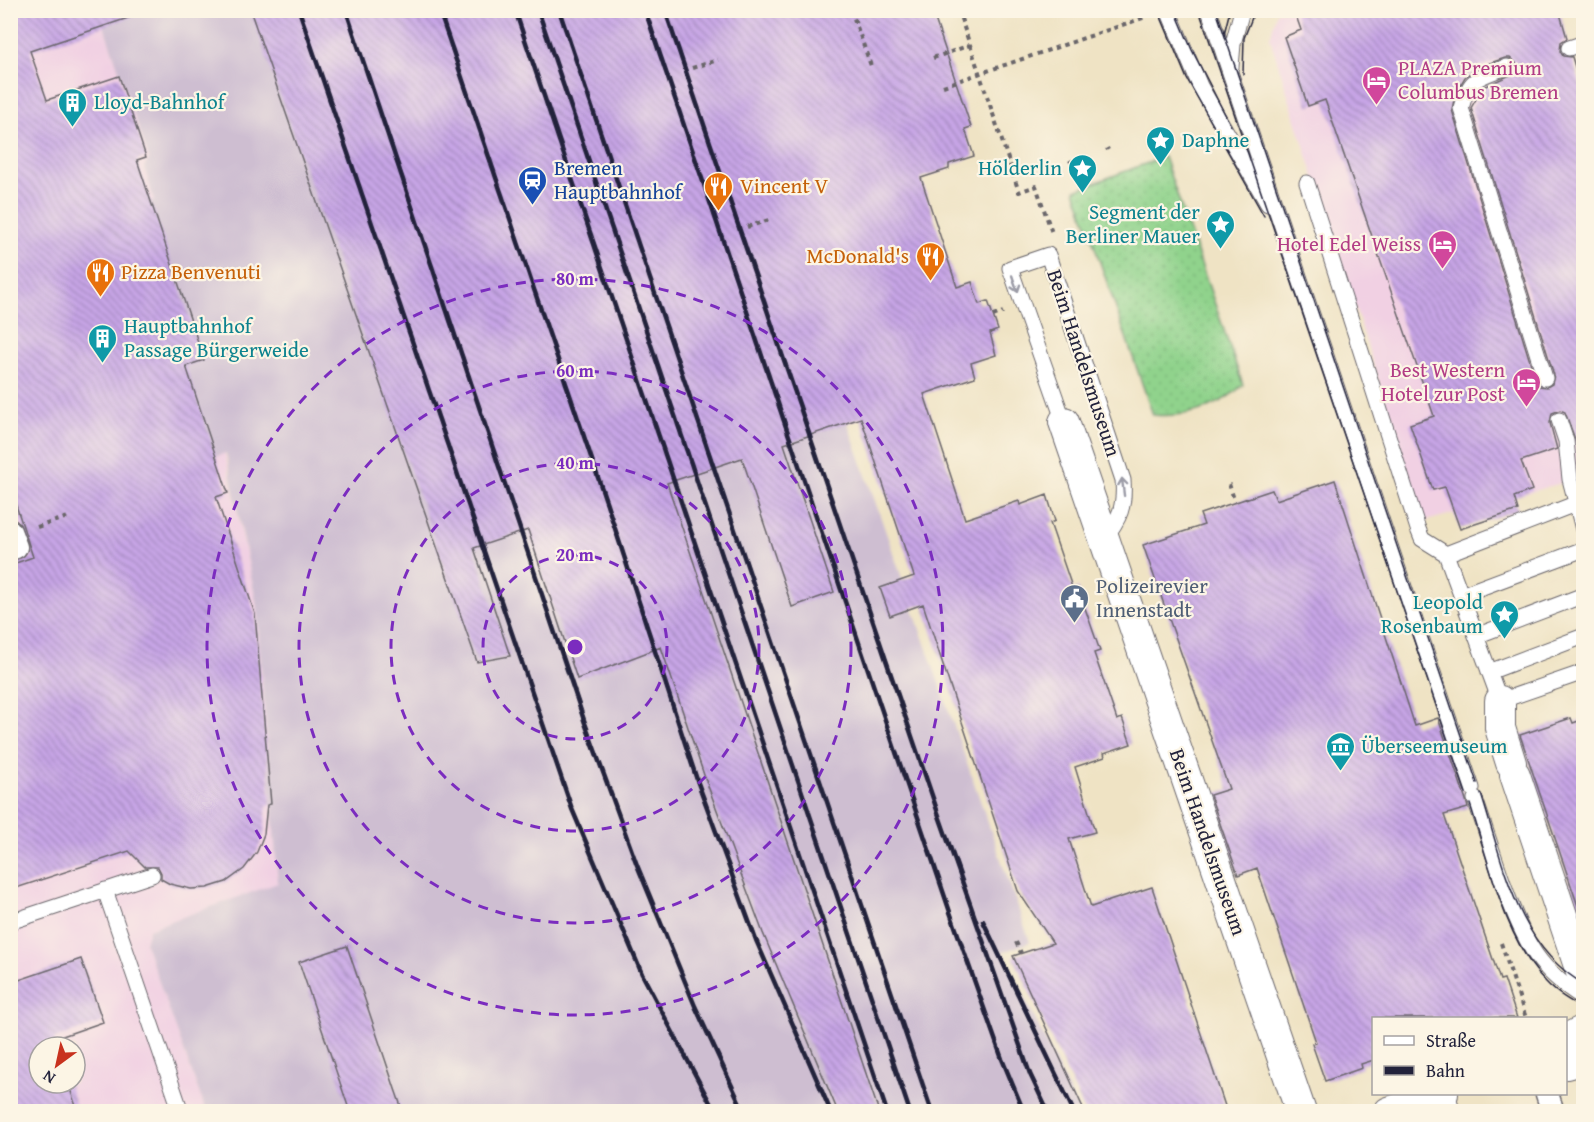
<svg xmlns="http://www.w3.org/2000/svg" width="1594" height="1122" font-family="'Gentium Book Plus',serif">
	<defs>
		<pattern id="grass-dots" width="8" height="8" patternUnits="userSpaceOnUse" patternTransform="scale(1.5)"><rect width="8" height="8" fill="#90d38c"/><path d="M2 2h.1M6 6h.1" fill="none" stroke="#7cb57a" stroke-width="1.8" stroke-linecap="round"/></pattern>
		<pattern id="building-back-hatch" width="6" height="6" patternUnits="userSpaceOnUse" patternTransform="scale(1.5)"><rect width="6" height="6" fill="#c7a5e6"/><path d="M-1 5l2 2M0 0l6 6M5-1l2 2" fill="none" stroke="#a186bc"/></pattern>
	</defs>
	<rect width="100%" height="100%" fill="#fcf5e5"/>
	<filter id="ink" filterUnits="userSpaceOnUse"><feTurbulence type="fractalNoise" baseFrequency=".0167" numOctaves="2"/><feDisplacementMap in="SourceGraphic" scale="12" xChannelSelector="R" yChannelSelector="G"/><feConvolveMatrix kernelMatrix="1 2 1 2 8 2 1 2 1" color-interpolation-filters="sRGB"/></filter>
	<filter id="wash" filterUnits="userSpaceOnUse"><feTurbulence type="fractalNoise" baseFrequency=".008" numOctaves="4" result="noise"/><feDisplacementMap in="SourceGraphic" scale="24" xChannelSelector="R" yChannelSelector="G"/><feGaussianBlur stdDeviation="1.35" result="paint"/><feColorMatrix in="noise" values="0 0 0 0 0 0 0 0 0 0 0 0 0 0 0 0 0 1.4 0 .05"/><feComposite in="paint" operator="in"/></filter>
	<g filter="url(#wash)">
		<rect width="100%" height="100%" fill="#efe3c4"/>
		<!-- built -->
		<path fill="#f1d0e3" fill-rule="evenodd" d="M10,11H99L149,159L144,167L206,361L256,601L278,884L149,929L145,943L206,1111H11ZM39,1047H75V1083H39Z
			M1277,11H1559L1583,91V477L1423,522L1270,38Z"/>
		<!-- railway -->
		<path fill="#cebed1" d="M99,11H923L974,156L927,176L924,173L916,175L958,290L972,282L977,306L988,301L998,330L987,332L996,355L968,362L976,379L844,413L1030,942L1003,952L1079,1111H206L145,943L149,929L278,883L256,601L226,453L33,516L10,247L154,200L144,167L149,159Z"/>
		<!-- grass -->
		<path fill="url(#grass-dots)" stroke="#597a64" stroke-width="1.5" d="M1164,157L1243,385C1218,408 1187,418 1153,415L1075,190Z"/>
		<g id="blocks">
			<!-- building -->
			<path fill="url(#building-back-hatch)" fill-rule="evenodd" d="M10,10H136L137,15L30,51L47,100L119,76L146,157L137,160L204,360L186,366L228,493L216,497L255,614L271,804L267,805L264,834L257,852L244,869L226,882L207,888L191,889L170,884L161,879V873L158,867H145L129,851L10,890V565L33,557L10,487Z
				M250,10H932L971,127L965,129L974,156L949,164V169L921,178L957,287L972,282L979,304L988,301L998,330L990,333L996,355L971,363L975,377L924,394L965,519L1019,501L1020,505L1047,495L1055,521L1050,523L1073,590L1078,588L1100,651L1094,653L1117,720L1122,718L1131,744L1104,753L1105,757L1075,767L1095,832L1069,839L1091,907L1152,887L1227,1112H1085L1013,956L1053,943L1018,891L923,604L890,616L880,588L914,576L861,418L784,444L834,592L792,607L742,458L667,483L879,1112H838L763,933L705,778L661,647L577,679L528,530L474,548L510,656L477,662Z
				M1294,10H1559L1567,38L1561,42L1560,51L1563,56L1572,57L1584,96V440L1576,442L1565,412L1560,410L1552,413L1550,423L1557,449L1521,461L1532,490L1514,497L1518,510L1460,529L1445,487L1433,490L1410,424L1434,416L1325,100L1308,106L1284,37L1301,30ZM1505,58H1510L1516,63L1515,73L1483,87L1471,108L1554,375L1552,384L1547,387L1539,386L1536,381L1452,110L1455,94L1465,77L1478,67Z
				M1335,480L1415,726L1438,718L1466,800L1468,808L1444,815L1500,980L1504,979L1517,1018H1374V1060L1361,1064L1362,1068L1325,1081L1312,1044L1316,1042L1257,868L1238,875L1210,795L1229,789L1143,545L1204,525L1200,514L1272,490L1276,500Z
				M1571,718L1573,723L1584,719V912H1580L1520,735Z
				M347,946L395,1089L403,1112H350L299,962Z
				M81,959L103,1022L54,1039L56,1047H39V1083H68L78,1112H10V983Z"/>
		</g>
	</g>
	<g filter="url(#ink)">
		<use href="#blocks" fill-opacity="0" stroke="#6a666b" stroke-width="1.5"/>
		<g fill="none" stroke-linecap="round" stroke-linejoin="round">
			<defs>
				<path id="service" d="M1168,10L1200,86L1268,204
					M1209,10L1472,788
					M1569,48L1584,43
					M1231,67L1233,44L1242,10
					M1507,67C1479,76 1469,78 1461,108L1545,378
					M1307,183L1418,529L1422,539L1446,554L1500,701L1584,672
					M1559,420L1566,441L1570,479L1584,533
					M1064,422L1010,268L1048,255L1123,480C1125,507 1120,518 1104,539
					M1446,554L1575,504
					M1461,595L1584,549
					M1476,636L1584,595
					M1489,672L1584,636
					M1475,799C1491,844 1510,917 1536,955C1548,972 1566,987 1584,998
					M105,890L181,1112
					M10,922L152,875
					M1447,1094L1453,1112"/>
				<path id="pedestrian" d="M10,531L16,547L10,549
					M1547,1094L1553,1112"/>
				<path id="minor" d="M1064,422L1301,1112
					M1500,701V728L1511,763
					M1515,775L1584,981
					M1566,1039L1584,1030
					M1566,1064L1584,1059
					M1389,1112L1443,1094"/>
			</defs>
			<!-- service casing -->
			<use href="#service" stroke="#6a666b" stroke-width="17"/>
			<!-- pedestrian casing -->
			<use href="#pedestrian" stroke="#6a666b" stroke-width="25"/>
			<!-- minor casing -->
			<use href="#minor" stroke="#6a666b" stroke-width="32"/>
			<!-- path -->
			<path stroke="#6a666b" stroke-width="4" stroke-dasharray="4.5 4.5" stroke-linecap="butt" d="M851,10L871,66
				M970,45L1019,192L1036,186L1052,233
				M933,58L970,45L958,10
				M692,68L718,60
				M943,86L1146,17
				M1154,132V134
				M1107,148L1108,150
				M1070,160L1071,162
				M747,227L772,219
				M993,316L1003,312
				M1229,484L1234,499
				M37,527L71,516
				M1016,942L1021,953
				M1501,943L1526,1018"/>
			<!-- service -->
			<use href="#service" stroke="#fff" stroke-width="15"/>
			<!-- pedestrian -->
			<use href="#pedestrian" stroke="#fff" stroke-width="22"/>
			<!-- minor -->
			<use href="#minor" stroke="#fff" stroke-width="30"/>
			<!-- tram -->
			<path stroke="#22223b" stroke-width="1.5" d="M1158,10L1187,79L1264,216
				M1175,10L1192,50L1231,126
				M1199,10L1466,793
				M1216,10L1477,783
				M1224,34L1230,10
				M1243,74L1244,38L1255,10
				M1481,794C1503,862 1517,947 1584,984
				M1470,804C1488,859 1505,941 1546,982C1556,993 1570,1001 1584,1009"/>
			<!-- rail -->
			<path stroke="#22223b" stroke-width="4.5" d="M299,10L572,809L642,974L715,1112
				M346,10L585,723L637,865L695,1006L744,1112
				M439,10L607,504L698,783L756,940L831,1112
				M515,10L887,1112
				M538,10L910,1112
				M559,10L932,1112
				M645,10L950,912L1002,1059L1024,1112
				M665,10L937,810L1030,1074L1048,1112
				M983,921L1074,1112"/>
		</g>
		<!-- one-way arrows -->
		<defs><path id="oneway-shaft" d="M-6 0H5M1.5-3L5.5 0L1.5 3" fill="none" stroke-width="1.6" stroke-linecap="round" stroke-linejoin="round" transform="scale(1.5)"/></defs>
		<g stroke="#9c9ca7">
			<use href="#oneway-shaft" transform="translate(1015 284) rotate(71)"/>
			<use href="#oneway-shaft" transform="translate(1123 487) rotate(-97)"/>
		</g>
	</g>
	<!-- distance rings -->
	<g fill="none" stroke="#7b2cbf" stroke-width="3" stroke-dasharray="10 8">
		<circle cx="575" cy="647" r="92"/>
		<circle cx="575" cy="647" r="184"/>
		<circle cx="575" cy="647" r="276"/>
		<circle cx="575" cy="647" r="368"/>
	</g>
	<!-- icons -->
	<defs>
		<symbol id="hotel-pin" viewBox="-11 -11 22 30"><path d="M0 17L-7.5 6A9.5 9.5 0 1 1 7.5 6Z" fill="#d1479c" stroke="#fcf5e5"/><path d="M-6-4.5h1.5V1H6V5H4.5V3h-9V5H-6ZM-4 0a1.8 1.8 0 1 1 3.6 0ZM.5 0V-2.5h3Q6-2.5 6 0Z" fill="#fff"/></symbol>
		<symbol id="building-pin" viewBox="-11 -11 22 30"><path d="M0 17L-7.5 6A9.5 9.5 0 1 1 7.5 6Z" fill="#0f9aa8" stroke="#fcf5e5"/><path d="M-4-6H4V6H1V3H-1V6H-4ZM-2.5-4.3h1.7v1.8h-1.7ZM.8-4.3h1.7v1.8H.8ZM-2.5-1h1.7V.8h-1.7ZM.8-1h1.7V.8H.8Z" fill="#fff"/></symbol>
		<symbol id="sight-pin" viewBox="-11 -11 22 30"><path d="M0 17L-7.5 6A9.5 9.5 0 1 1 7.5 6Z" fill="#0f9aa8" stroke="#fcf5e5"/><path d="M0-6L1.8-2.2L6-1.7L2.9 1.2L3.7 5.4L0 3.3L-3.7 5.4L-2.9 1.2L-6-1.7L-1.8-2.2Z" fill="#fff"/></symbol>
		<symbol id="station-pin" viewBox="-11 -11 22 30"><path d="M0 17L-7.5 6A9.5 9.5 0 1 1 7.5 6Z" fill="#1a4fb4" stroke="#fcf5e5"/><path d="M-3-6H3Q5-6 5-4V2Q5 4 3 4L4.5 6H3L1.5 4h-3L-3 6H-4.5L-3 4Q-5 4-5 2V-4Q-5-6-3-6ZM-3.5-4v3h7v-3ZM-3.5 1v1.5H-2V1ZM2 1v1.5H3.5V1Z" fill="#fff"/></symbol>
		<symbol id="restaurant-pin" viewBox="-11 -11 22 30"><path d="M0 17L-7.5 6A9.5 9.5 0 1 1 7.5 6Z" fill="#e8710a" stroke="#fcf5e5"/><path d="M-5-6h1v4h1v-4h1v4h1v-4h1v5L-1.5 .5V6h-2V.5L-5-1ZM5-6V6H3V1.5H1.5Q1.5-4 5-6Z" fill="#fff"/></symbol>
		<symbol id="civic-pin" viewBox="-11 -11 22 30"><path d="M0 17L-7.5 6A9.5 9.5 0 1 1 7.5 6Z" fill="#5c6f8a" stroke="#fcf5e5"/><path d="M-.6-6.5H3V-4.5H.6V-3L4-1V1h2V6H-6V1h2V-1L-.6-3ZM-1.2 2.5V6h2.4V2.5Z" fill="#fff"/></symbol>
		<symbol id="museum-pin" viewBox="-11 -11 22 30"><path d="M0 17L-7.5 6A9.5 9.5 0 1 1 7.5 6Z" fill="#0f9aa8" stroke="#fcf5e5"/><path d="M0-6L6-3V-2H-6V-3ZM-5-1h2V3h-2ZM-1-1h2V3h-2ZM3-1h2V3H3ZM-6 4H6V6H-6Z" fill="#fff"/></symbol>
	</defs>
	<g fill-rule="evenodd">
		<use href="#hotel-pin" x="1360" y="64" width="33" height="45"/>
		<use href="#building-pin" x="56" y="86" width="33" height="45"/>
		<use href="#sight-pin" x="1144" y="124" width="33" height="45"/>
		<use href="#sight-pin" x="1066" y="152" width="33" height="45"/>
		<use href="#station-pin" x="516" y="164" width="33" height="45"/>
		<use href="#restaurant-pin" x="702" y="170" width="33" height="45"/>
		<use href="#sight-pin" x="1204" y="208" width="33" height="45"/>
		<use href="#hotel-pin" x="1426" y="228" width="33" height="45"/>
		<use href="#restaurant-pin" x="914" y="240" width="33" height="45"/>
		<use href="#restaurant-pin" x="84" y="256" width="33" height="45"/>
		<use href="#building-pin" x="86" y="322" width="33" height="45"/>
		<use href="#hotel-pin" x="1510" y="366" width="33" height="45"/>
		<use href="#civic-pin" x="1058" y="582" width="33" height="45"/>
		<use href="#sight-pin" x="1488" y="598" width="33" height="45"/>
		<use href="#museum-pin" x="1324" y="730" width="33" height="45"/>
	</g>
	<g text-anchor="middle" stroke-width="4.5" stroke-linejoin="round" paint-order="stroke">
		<!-- hotel labels -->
		<g font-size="21" fill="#b23c85" stroke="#fcf5e5" text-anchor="end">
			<text x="1398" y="75" text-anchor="start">PLAZA Premium<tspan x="1398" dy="24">Columbus Bremen</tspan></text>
			<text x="1421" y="251">Hotel Edel Weiss</text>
			<text x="1505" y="377">Best Western<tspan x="1505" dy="24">Hotel zur Post</tspan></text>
		</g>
		<!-- culture labels -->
		<g font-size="21" fill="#0d838f" stroke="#fcf5e5" text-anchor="start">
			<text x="94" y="109">Lloyd-Bahnhof</text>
			<text x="1182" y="147">Daphne</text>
			<text x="1062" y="175" text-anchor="end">Hölderlin</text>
			<text x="1200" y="219" text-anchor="end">Segment der<tspan x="1200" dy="24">Berliner Mauer</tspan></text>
			<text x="124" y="333">Hauptbahnhof<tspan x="124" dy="24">Passage Bürgerweide</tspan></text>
			<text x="1483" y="609" text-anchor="end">Leopold<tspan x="1483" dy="24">Rosenbaum</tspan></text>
			<text x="1361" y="753">Überseemuseum</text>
		</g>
		<!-- transit labels -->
		<g font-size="21" fill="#164399" stroke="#fcf5e5" text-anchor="start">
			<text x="554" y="175">Bremen<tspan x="554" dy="24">Hauptbahnhof</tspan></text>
		</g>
		<!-- food labels -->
		<g font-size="21" fill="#c56008" stroke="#fcf5e5" text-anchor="start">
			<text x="740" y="193">Vincent V</text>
			<text x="909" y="263" text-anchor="end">McDonald's</text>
			<text x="121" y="279">Pizza Benvenuti</text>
		</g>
		<!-- street labels -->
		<g font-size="21" fill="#22223b" stroke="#fcf5e5">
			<text transform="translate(1084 363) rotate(72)" y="7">Beim Handelsmuseum</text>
			<text transform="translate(1208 842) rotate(71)" y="7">Beim Handelsmuseum</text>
		</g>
		<!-- service labels -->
		<g font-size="21" fill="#4e5e75" stroke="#fcf5e5" text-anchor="start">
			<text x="1096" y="593">Polizeirevier<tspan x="1096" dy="24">Innenstadt</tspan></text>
		</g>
	</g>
	<circle cx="575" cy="647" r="9" fill="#7b2cbf" stroke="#fcf5e5" stroke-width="3"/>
	<g font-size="18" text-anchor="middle" font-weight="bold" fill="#7b2cbf" stroke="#fcf5e5" stroke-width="4.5" stroke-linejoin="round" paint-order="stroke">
		<text x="575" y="285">80 m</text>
		<text x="575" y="377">60 m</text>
		<text x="575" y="469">40 m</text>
		<text x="575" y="561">20 m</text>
	</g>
	<!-- margin -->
	<rect width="1594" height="1122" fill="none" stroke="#fcf5e5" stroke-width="36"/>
	<!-- legend -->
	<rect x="1372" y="1017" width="195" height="78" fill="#fcf5e5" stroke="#a5a1a1" stroke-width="1.5"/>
	<rect x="1384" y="1036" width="30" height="9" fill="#ffffff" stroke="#a5a1a1" stroke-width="1.5"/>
	<text x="1426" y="1047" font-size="18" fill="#22223b">Straße</text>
	<rect x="1384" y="1066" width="30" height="9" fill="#22223b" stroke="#a5a1a1" stroke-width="1.5"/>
	<text x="1426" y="1077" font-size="18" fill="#22223b">Bahn</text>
	<!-- north arrow -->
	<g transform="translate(57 1065) rotate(213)"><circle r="28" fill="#fcf5e5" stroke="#a5a1a1" stroke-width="1.5"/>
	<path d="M0-4.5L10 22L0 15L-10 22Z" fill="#c8321e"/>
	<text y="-9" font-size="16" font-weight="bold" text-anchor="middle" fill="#22223b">N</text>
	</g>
</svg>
